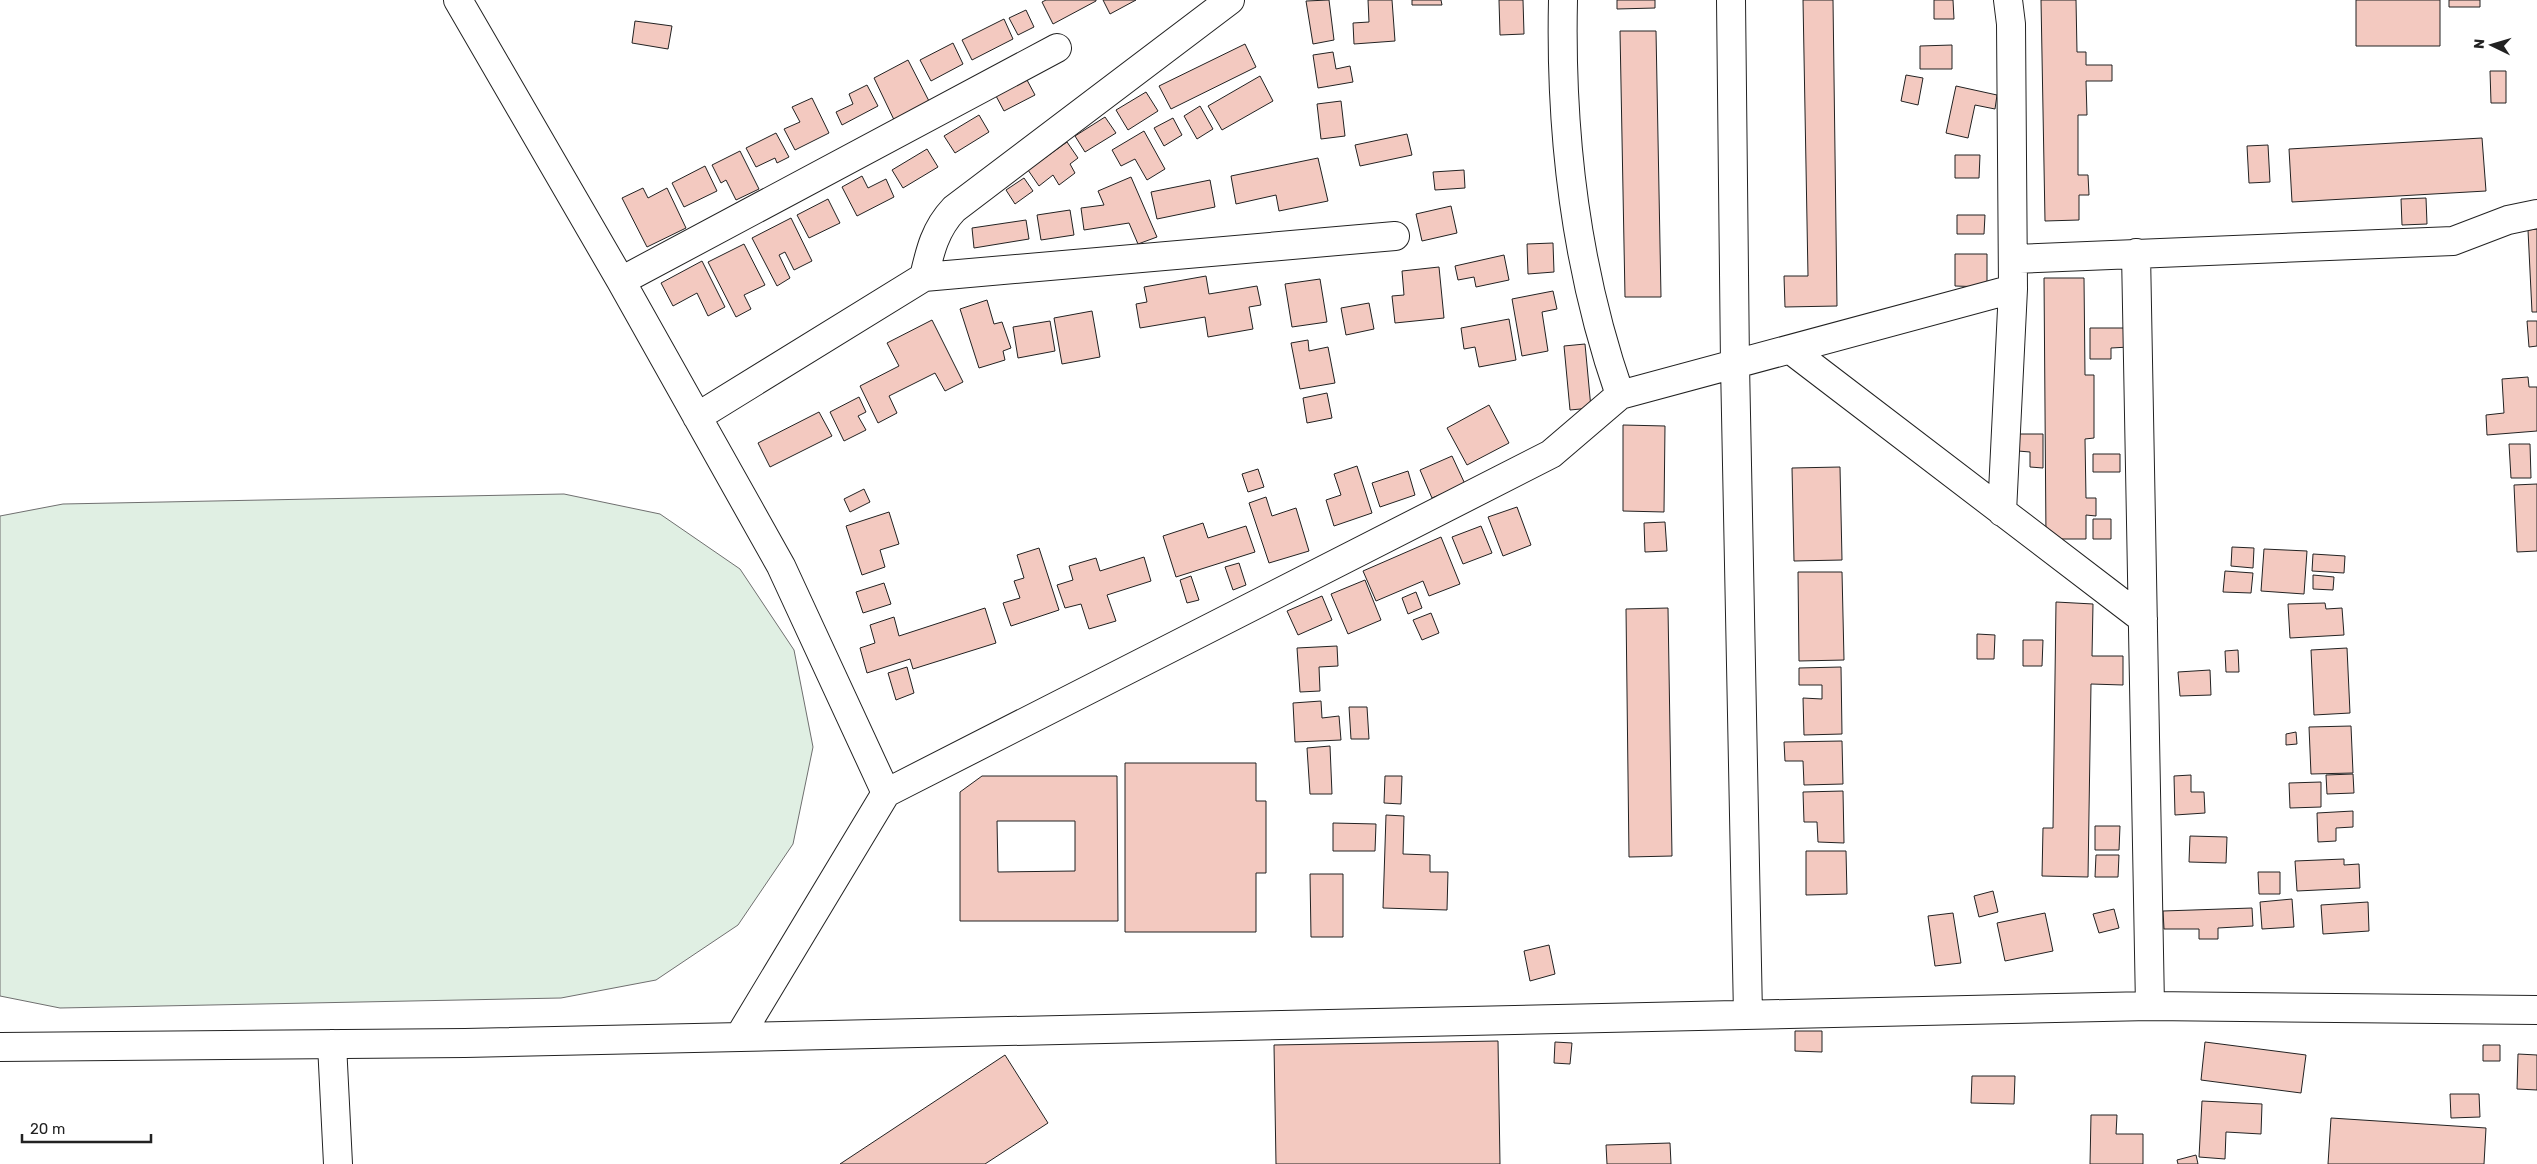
<svg xmlns="http://www.w3.org/2000/svg" width="2537" height="1164" font-family="Rubik,sans-serif">
	<rect width="100%" height="100%" fill="#fff"/>
	<!-- green -->
	<path fill="#e0efe3" stroke="#6f6f6f" d="M564,494L660,514L740,569L794,650L813,747L793,844L738,925L656,980L561,998L60,1008L0,996V516L63,504Z"/>
	<!-- building -->
	<path fill="#f3c9c0" stroke="#222" fill-rule="evenodd" d="M1046,0H1096V1L1053,24L1042,2Z
		M1103,0H1136L1110,14Z
		M1329,0L1334,40L1313,44L1306,1Z
		M1368,0H1392L1395,41L1354,44L1353,23L1369,22Z
		M1412,0H1441L1442,5H1412Z
		M1499,0H1523L1524,34L1500,35Z
		M1617,0H1655V8L1617,9Z
		M1803,0H1833L1837,306L1785,307L1784,276H1808Z
		M1934,0H1953L1954,19H1934Z
		M2041,0H2076L2077,52H2086V65H2112V81H2086L2087,115H2078V175H2088L2089,195H2079V220L2045,221Z
		M2356,0H2440V46H2356Z
		M2449,0H2480V7H2449Z
		M1026,10L1034,27L1018,35L1009,18Z
		M1004,19L1013,39L972,60L962,40Z
		M635,21L672,26L668,49L632,43Z
		M1620,31H1656L1661,297H1625Z
		M953,43L963,64L931,81L920,60Z
		M1245,44L1256,67L1171,109L1159,86Z
		M1952,45V69H1920V46Z
		M1333,52L1336,69L1350,66L1353,82L1318,88L1313,55Z
		M908,60L931,105L896,124L874,78Z
		M2490,71H2506V103H2491Z
		M1906,75L1923,78L1918,105L1901,101Z
		M1260,76L1273,101L1222,130L1208,106Z
		M1027,80L1035,95L1004,111L996,96Z
		M867,85L878,106L842,125L836,112L853,104L849,94Z
		M1956,86L1997,95L1995,109L1975,105L1968,138L1946,133Z
		M1146,92L1158,111L1128,130L1116,110Z
		M812,98L829,133L795,150L784,129L800,122L792,107Z
		M1341,101L1345,136L1321,139L1317,104Z
		M1200,106L1213,129L1197,139L1184,116Z
		M979,115L989,132L955,153L944,136Z
		M1105,117L1116,133L1085,152L1075,136Z
		M1173,118L1182,135L1164,146L1154,128Z
		M1144,131L1165,169L1147,180L1135,159L1121,166L1112,150Z
		M776,133L789,157L777,163L775,158L756,167L746,148Z
		M1407,134L1412,155L1360,166L1355,145Z
		M2482,138L2486,191L2292,202L2289,149Z
		M1067,142L1078,158L1070,164L1075,173L1059,185L1053,175L1039,186L1028,170Z
		M2268,145L2270,182L2249,183L2247,146Z
		M927,149L938,167L903,188L892,170Z
		M740,151L759,189L736,200L726,180L721,183L712,165Z
		M1955,155H1980L1979,178H1955Z
		M1318,158L1328,201L1279,211L1276,195L1236,204L1231,176Z
		M705,166L717,191L684,207L672,183Z
		M1464,170L1465,188L1435,190L1433,172Z
		M862,176L868,188L886,179L894,197L857,216L842,187Z
		M1131,177L1157,237L1138,244L1129,223L1084,230L1081,208L1104,205L1098,191Z
		M1024,178L1033,191L1015,204L1006,190Z
		M1210,180L1215,207L1157,219L1151,192Z
		M643,188L648,198L667,188L686,228L647,247L622,198Z
		M2426,198L2427,224L2402,225L2401,199Z
		M828,199L840,223L809,238L797,215Z
		M1451,206L1457,233L1422,241L1416,214Z
		M1070,210L1074,235L1041,240L1037,215Z
		M1957,215H1985L1984,234H1957Z
		M791,218L812,261L794,270L785,252L779,255L790,278L777,286L752,238Z
		M1026,220L1029,239L974,248L972,228Z
		M2537,229V312H2532L2528,230Z
		M1553,243L1554,272L1528,274L1527,244Z
		M744,244L765,285L744,295L751,309L736,317L708,262Z
		M1955,254H1987V287L1955,286Z
		M1504,255L1509,280L1476,287L1474,277L1458,280L1455,266Z
		M702,261L725,307L708,316L697,293L673,306L661,283Z
		M1439,267L1444,318L1395,323L1392,296L1404,295L1402,271Z
		M1206,276L1209,294L1257,286L1261,305L1249,307L1253,329L1208,337L1205,317L1140,328L1136,304L1147,302L1144,287Z
		M2044,278H2084L2085,375H2094V438L2085,439L2086,498H2096V516L2086,515V539H2046Z
		M1320,279L1327,322L1292,327L1285,284Z
		M1553,291L1557,309L1542,312L1548,351L1522,356L1512,299Z
		M987,300L994,324L1002,322L1011,348L1003,351L1005,360L979,368L960,309Z
		M1369,303L1374,329L1346,335L1341,308Z
		M1092,311L1100,357L1062,364L1054,318Z
		M1509,319L1516,360L1479,367L1475,347L1464,349L1461,328Z
		M932,320L963,382L945,391L935,373L889,396L897,413L878,423L860,386L899,366L887,343Z
		M1050,321L1055,351L1018,358L1013,327Z
		M2527,321H2537V346L2529,347Z
		M2090,328H2129V347L2111,348V359H2090Z
		M1308,340L1309,351L1328,347L1335,383L1300,389L1291,343Z
		M1585,344L1591,408L1570,410L1564,346Z
		M2528,377L2529,387H2537V431L2487,435L2486,415L2504,413L2502,379Z
		M1327,393L1332,418L1307,423L1303,398Z
		M859,397L866,412L858,416L866,430L844,441L830,412Z
		M1489,405L1509,443L1467,465L1447,428Z
		M819,412L832,436L770,467L758,443Z
		M1623,425L1665,426L1664,512L1623,511Z
		M2018,434H2043V468L2030,467V452L2018,451Z
		M2509,444H2530L2531,478H2511Z
		M2093,454H2120V472H2093Z
		M1452,456L1465,484L1432,498L1420,470Z
		M1357,466L1372,513L1334,526L1326,500L1341,495L1334,474Z
		M1840,467L1842,560L1794,561L1792,468Z
		M1258,469L1264,487L1248,492L1242,474Z
		M1408,471L1415,495L1380,507L1372,483Z
		M2537,484V551L2517,552L2514,485Z
		M864,489L870,502L850,512L844,499Z
		M1266,497L1272,516L1296,508L1309,551L1269,563L1249,503Z
		M1517,507L1531,545L1503,556L1488,517Z
		M889,512L899,544L880,550L885,567L862,575L846,526Z
		M2093,519H2111V539H2093Z
		M1665,522L1667,551L1645,552L1644,523Z
		M1203,523L1208,538L1246,526L1255,552L1176,577L1163,536Z
		M1481,526L1492,553L1463,564L1452,537Z
		M1441,537L1460,584L1429,596L1423,581L1376,601L1363,571Z
		M2232,547L2254,548L2253,568L2231,566Z
		M1039,548L1059,610L1011,626L1003,603L1020,598L1014,581L1024,578L1017,555Z
		M2264,549L2307,551L2304,594L2261,591Z
		M2313,554L2345,556L2344,573L2312,571Z
		M1144,557L1151,581L1107,595L1116,621L1089,629L1081,604L1065,608L1057,585L1073,580L1069,566L1096,558L1100,571Z
		M1239,563L1246,585L1233,590L1225,567Z
		M2225,571L2253,573L2251,593L2223,592Z
		M1798,572H1842L1844,660L1799,661Z
		M2313,575L2334,577L2333,590L2313,589Z
		M1191,576L1199,600L1187,603L1180,580Z
		M1365,580L1381,620L1348,634L1331,594Z
		M884,583L891,604L863,613L856,592Z
		M1416,592L1422,608L1408,614L1402,598Z
		M1322,596L1332,620L1298,635L1287,611Z
		M2056,602L2093,604L2092,656H2123V685L2091,684L2088,877L2042,876L2043,828H2053Z
		M2325,603L2326,609L2342,608L2344,635L2290,638L2288,604Z
		M985,608L996,643L913,669L910,659L867,673L860,648L875,643L870,625L894,617L899,636Z
		M1668,608L1672,856L1629,857L1626,609Z
		M1431,613L1439,633L1422,640L1413,620Z
		M1977,634L1995,635L1994,659H1977Z
		M2023,640H2043L2042,666H2023Z
		M1337,646L1338,666L1319,667L1320,691L1300,692L1297,648Z
		M2347,648L2350,713L2314,715L2311,650Z
		M2238,650L2239,672H2226L2225,651Z
		M907,667L914,693L896,700L888,673Z
		M1841,667L1842,734L1804,735L1803,698L1822,699V685H1799V668Z
		M2210,670L2211,695L2180,696L2178,672Z
		M1321,701L1322,718L1339,716L1341,740L1295,742L1293,703Z
		M1349,707H1367L1369,739H1351Z
		M2351,726L2353,773L2311,774L2309,727Z
		M2296,732L2297,744L2286,745V734Z
		M1842,741L1843,784L1804,785L1803,761H1785L1784,742Z
		M1330,746L1332,794H1310L1307,748Z
		M1125,763H1256V801H1266V873H1256V932H1125Z
		M2353,774L2354,793L2327,794L2326,775Z
		M2191,775V792H2204L2205,813L2175,815L2174,776Z
		M982,776H1117L1118,921H960V792ZM997,821H1075V871L998,872Z
		M1385,776H1402L1401,804L1384,803Z
		M2321,782V807L2290,808L2289,783Z
		M1843,791L1844,843L1818,842L1817,822H1804L1803,792Z
		M2353,811V827L2336,828V841L2318,842L2317,813Z
		M1386,815L1404,816L1403,854L1430,855V872H1448L1447,910L1383,908Z
		M1333,823L1376,824L1375,851H1333Z
		M2095,826H2120L2119,850H2095Z
		M2190,836L2227,837L2226,863L2189,862Z
		M1806,851H1846L1847,894L1806,895Z
		M2096,855H2119L2118,877H2095Z
		M2344,859V865L2359,864L2360,888L2297,891L2295,861Z
		M2258,872H2280V894H2259Z
		M1310,874H1343V937H1311Z
		M1993,891L1998,912L1979,917L1974,896Z
		M2292,899L2294,927L2262,929L2260,902Z
		M2368,902L2369,931L2323,934L2321,905Z
		M2252,908L2253,926L2218,928V939H2199V929H2164L2163,911Z
		M2114,909L2119,928L2099,933L2093,914Z
		M1953,913L1961,963L1935,966L1928,916Z
		M2045,913L2053,951L2005,961L1997,923Z
		M1549,945L1555,974L1530,981L1524,951Z
		M1795,1031H1822V1052L1795,1051Z
		M1498,1041L1500,1164H1276L1274,1045Z
		M1555,1042L1572,1043L1570,1064L1554,1063Z
		M2205,1042L2306,1055L2301,1093L2201,1080Z
		M2483,1045H2500V1061H2483Z
		M2518,1054L2537,1055V1090L2517,1089Z
		M1005,1055L1048,1123L985,1164H840Z
		M1972,1076H2015L2014,1104L1971,1103Z
		M2450,1094H2479L2480,1117L2451,1118Z
		M2202,1101L2262,1104L2261,1134L2226,1132L2225,1159L2199,1157Z
		M2091,1115H2117L2116,1134H2143V1164H2090Z
		M2331,1118L2486,1128L2484,1164H2328Z
		M1670,1143L1671,1164H1607L1606,1145Z
		M2196,1155L2198,1164H2178L2177,1160Z"/>
	<g fill="none" stroke-linecap="round" stroke-linejoin="round">
		<defs>
			<path id="minor" d="M458,0L621,281L781,566L886,793
				M1563,0C1560,133 1576,269 1620,395
				M1731,0L1735,364L1748,1015
				M2136,253L2150,1006
				M2013,259L2453,241L2508,220L2537,214
				M924,277C930,251 935,229 954,209L1230,0
				M621,281L1057,48
				M1791,350L2143,619
				M697,417L924,277L1395,236
				M2002,512L2013,289L2011,24L2008,0
				M739,1037L886,793L1551,454L1620,395L2013,289
				M332,1044L338,1164
				M0,1047L465,1043L2150,1006L2537,1010"/>
		</defs>
		<!-- minor casing -->
		<use href="#minor" stroke="#222" stroke-width="30"/>
		<!-- minor -->
		<use href="#minor" stroke="#fff" stroke-width="28"/>
	</g>
	<!-- north arrow -->
	<g transform="translate(2492 45) rotate(275)" stroke="#ffffff" stroke-width="4" paint-order="stroke">
	<path d="M0-4L9 19L0 12L-9 19Z" fill="#222222"/>
	<text y="-8" font-size="14" font-weight="bold" text-anchor="middle" fill="#222222">N</text>
	</g>
	<!-- scale -->
	<path d="M22 1134v8h129v-8" fill="none" stroke="#222222" stroke-width="2.5"/>
	<text x="30" y="1134" font-size="15" fill="#222222" stroke="#ffffff" stroke-width="4" paint-order="stroke">20 m</text>
</svg>
